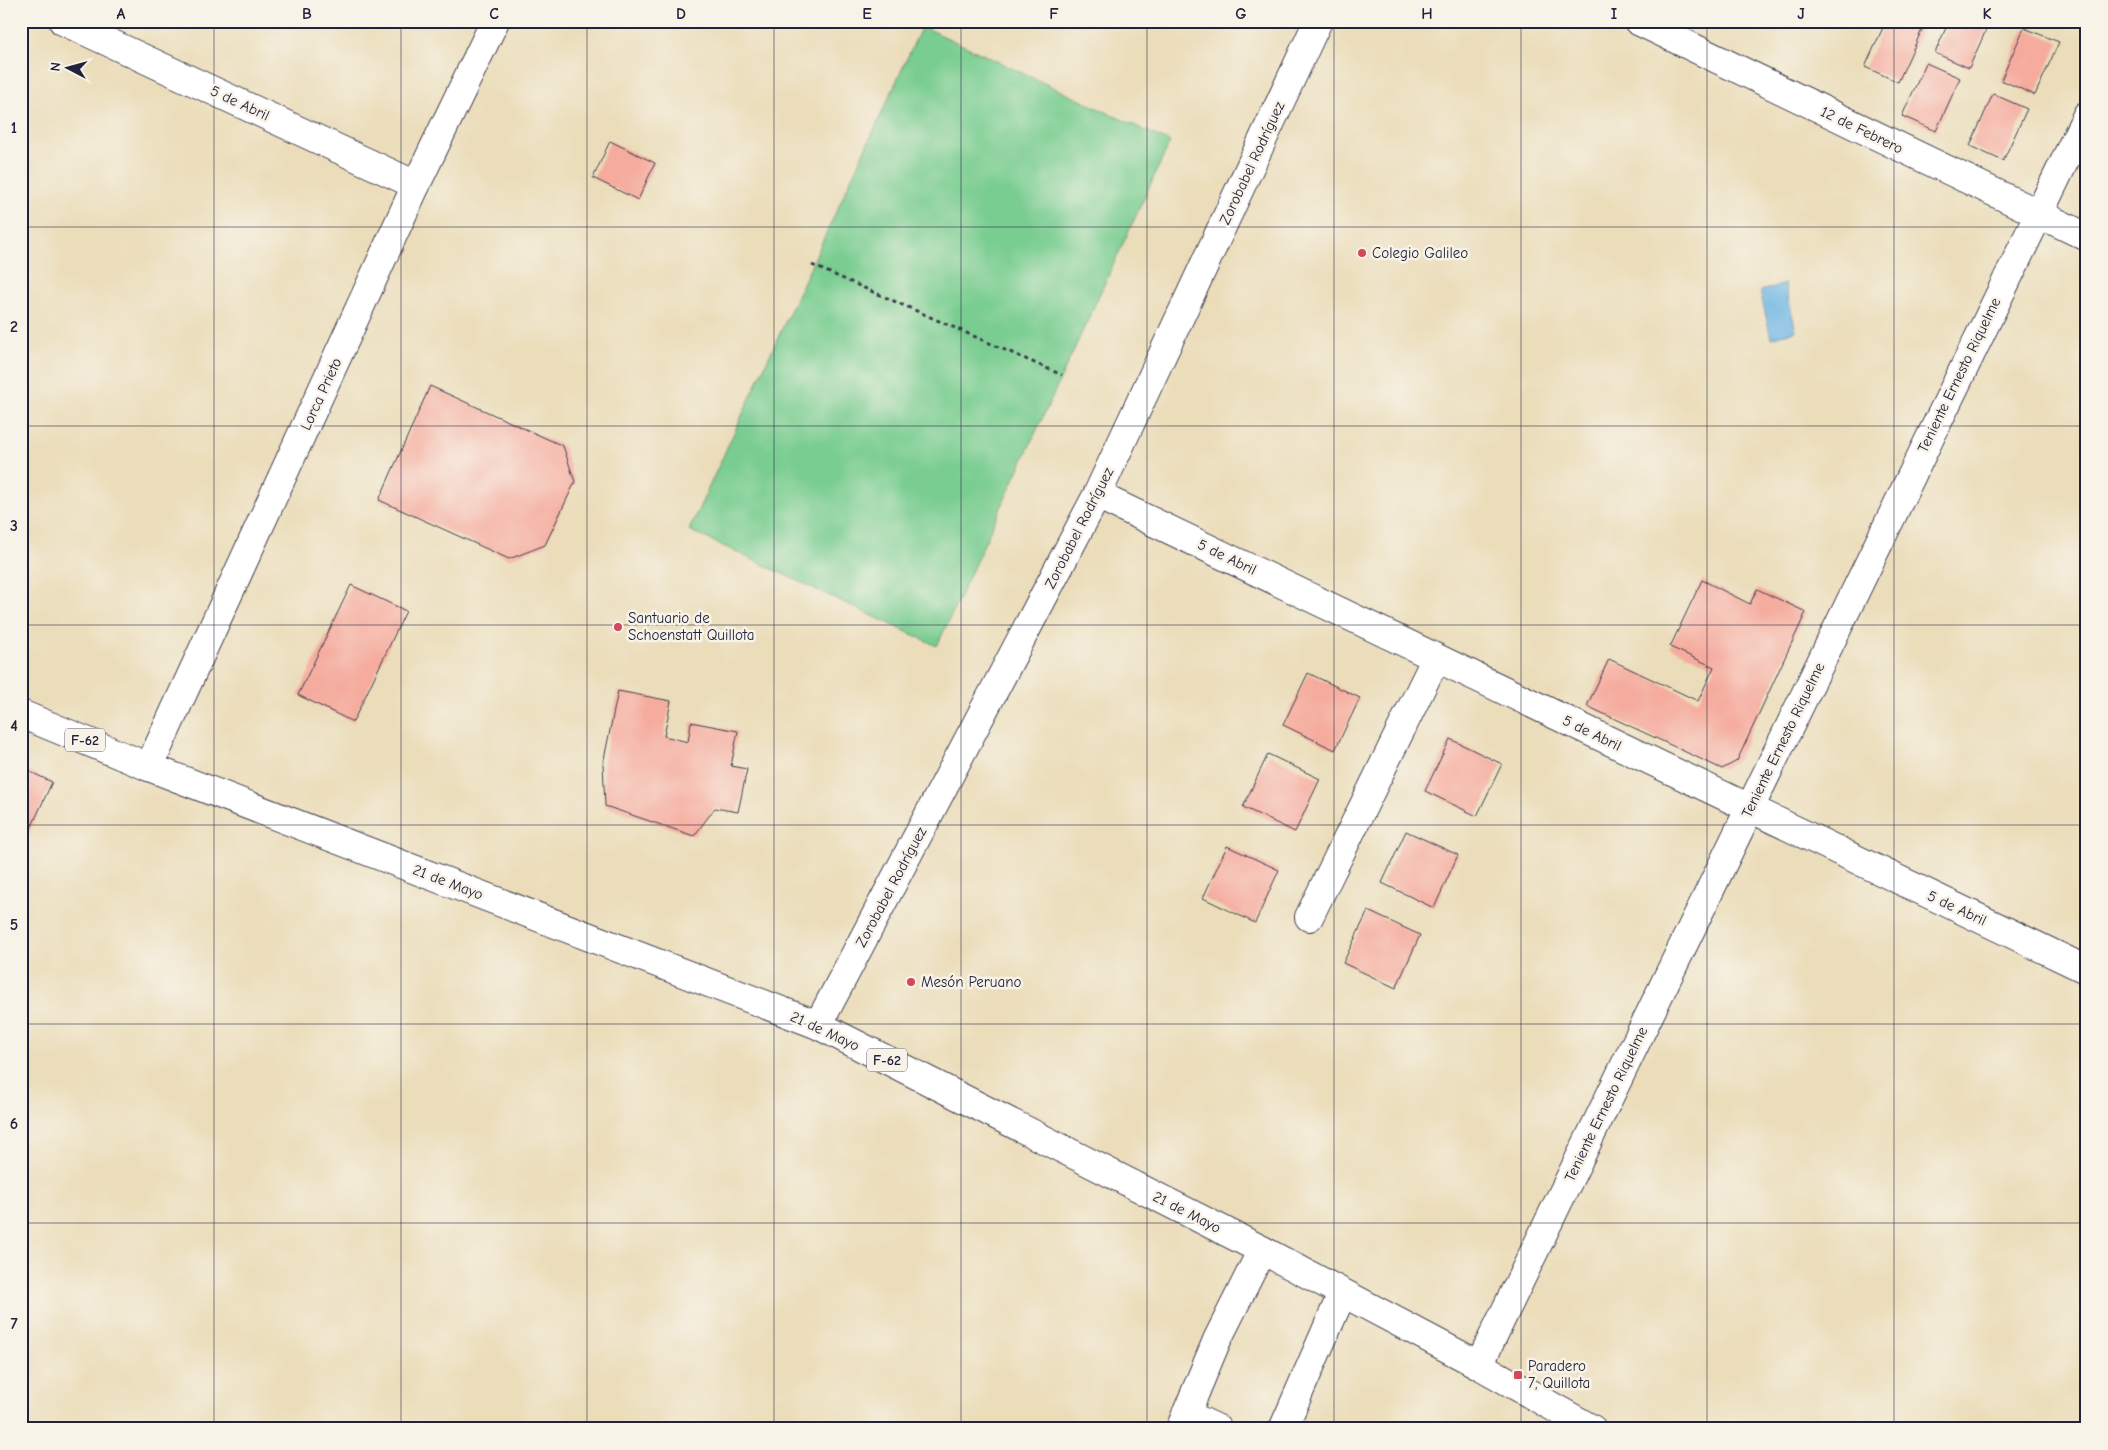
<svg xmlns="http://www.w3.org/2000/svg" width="2108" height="1450" font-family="'Comic Neue',sans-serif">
	<rect width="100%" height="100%" fill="#f7f3e8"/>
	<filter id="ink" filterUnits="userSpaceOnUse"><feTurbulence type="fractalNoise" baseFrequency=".02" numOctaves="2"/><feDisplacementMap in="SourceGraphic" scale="10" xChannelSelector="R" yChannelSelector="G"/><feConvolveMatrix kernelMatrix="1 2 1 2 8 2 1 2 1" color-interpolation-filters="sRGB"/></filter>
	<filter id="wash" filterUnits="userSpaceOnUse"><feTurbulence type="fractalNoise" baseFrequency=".0096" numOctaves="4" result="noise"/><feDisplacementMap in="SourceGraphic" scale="20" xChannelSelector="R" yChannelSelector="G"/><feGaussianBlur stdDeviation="1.12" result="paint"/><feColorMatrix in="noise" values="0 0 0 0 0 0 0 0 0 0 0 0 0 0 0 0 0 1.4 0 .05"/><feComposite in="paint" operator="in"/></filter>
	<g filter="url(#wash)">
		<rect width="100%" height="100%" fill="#ebddba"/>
		<!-- green -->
		<path fill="#79cd91" stroke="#4e7866" d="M922,26L1170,142L937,646L689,530Z"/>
		<!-- water -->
		<path fill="#6bb4e3" stroke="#466b8f" d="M1785,284L1796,331L1771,338L1760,291Z"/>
		<g id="blocks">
			<!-- building -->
			<path fill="#f5ac9e" d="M1886,21H1926L1898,82L1865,67Z
				M1949,21H1990L1969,68L1935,53Z
				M2024,28L2059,42L2035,95L2001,80Z
				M1926,63L1960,78L1936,131L1902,116Z
				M1993,94L2027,109L2003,161L1970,146Z
				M610,141L655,163L638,200L593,178Z
				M430,386L563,446L575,482L545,545L509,559L379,500Z
				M1702,580L1750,604L1757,589L1806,612L1737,761L1722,769L1587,706L1609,659L1698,701L1714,667L1670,647Z
				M351,585L406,611L353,722L298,695Z
				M1308,673L1360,698L1335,750L1283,725Z
				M618,691L671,701L664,736L688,742L691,722L738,731L731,766L747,769L738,812L715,808L694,836L605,806L603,764Z
				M1450,739L1502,764L1477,816L1425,791Z
				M1268,754L1320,779L1295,832L1243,807Z
				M22,768L52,782L21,850V769Z
				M1406,831L1458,855L1434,908L1382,883Z
				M1227,846L1279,870L1255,923L1203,898Z
				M1368,911L1420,935L1396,988L1343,963Z"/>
		</g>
	</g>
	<g filter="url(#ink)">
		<use href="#blocks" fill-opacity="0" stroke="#403e4e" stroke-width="1"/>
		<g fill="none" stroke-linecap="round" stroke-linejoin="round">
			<defs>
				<path id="minor" d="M63,21L416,185
					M1638,21L2087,237
					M1097,495L2087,970
					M1309,917L1436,658
					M818,1025L1097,495L1318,21
					M1479,1365L2087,115
					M1186,1414L1218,1429
					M1180,1429L1217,1340L1262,1250
					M1283,1429L1342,1294"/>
				<path id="secondary" d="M149,767L416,185L495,21"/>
				<path id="primary" d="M21,714L149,767L818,1025L1262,1250L1479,1365L1592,1429"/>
			</defs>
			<!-- minor casing -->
			<use href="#minor" stroke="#403e4e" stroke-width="30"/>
			<!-- secondary casing -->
			<use href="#secondary" stroke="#403e4e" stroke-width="30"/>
			<!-- primary casing -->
			<use href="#primary" stroke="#403e4e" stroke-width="30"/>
			<!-- path -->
			<path stroke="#403e4e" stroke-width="3" stroke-dasharray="4 4" stroke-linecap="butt" d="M812,265L1062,375"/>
			<!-- minor -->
			<use href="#minor" stroke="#fff" stroke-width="28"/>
			<!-- secondary -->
			<use href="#secondary" stroke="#fff" stroke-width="28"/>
			<!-- primary -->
			<use href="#primary" stroke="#fff" stroke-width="28"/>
		</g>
	</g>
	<!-- grid -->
	<path fill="none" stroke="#22223b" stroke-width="1" stroke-opacity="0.55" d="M214,21V1429M401,21V1429M587,21V1429M774,21V1429M961,21V1429M1147,21V1429M1334,21V1429M1521,21V1429M1707,21V1429M1894,21V1429M21,227H2087M21,426H2087M21,625H2087M21,825H2087M21,1024H2087M21,1223H2087"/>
	<!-- markers -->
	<g fill="#d1495b" stroke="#f7f3e8" stroke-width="2">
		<circle cx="1362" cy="253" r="5"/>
		<circle cx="618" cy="627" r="5"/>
		<circle cx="911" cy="982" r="5"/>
		<rect x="1513" y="1370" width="10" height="10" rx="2.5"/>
	</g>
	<g text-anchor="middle" stroke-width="5" stroke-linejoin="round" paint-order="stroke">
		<!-- shield labels -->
		<g fill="#f7f3e8" stroke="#62616f" stroke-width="1">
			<rect x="65" y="728.5" width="40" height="23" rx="4"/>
			<rect x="867" y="1048.5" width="40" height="23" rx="4"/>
		</g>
		<g font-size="14" font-weight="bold" fill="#22223b">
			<text x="85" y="745">F-62</text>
			<text x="887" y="1065">F-62</text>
		</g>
		<!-- street labels -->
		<g font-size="15" fill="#22223b" stroke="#f7f3e8">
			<text transform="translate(240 103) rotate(25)" y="5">5 de Abril</text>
			<text transform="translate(1862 130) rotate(26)" y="5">12 de Febrero</text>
			<text transform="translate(1252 163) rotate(-65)" y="5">Zorobabel Rodríguez</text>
			<text transform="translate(1959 375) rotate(-64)" y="5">Teniente Ernesto Riquelme</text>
			<text transform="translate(321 394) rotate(-65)" y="5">Lorca Prieto</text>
			<text transform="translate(1079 528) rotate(-63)" y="5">Zorobabel Rodríguez</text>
			<text transform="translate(1227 557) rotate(26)" y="5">5 de Abril</text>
			<text transform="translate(1592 733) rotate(26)" y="5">5 de Abril</text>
			<text transform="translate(1783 740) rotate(-64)" y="5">Teniente Ernesto Riquelme</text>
			<text transform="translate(448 882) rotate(21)" y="5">21 de Mayo</text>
			<text transform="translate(891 887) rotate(-62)" y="5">Zorobabel Rodríguez</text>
			<text transform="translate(1957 908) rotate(25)" y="5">5 de Abril</text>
			<text transform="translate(825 1031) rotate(25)" y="5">21 de Mayo</text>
			<text transform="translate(1606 1104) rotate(-64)" y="5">Teniente Ernesto Riquelme</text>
			<text transform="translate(1187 1212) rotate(27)" y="5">21 de Mayo</text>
		</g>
		<!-- poi labels -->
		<g font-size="15" fill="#22223b" stroke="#f7f3e8" text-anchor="start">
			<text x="1372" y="258">Colegio Galileo</text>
			<text x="628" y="623">Santuario de<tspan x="628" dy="17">Schoenstatt Quillota</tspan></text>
			<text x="921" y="987">Mesón Peruano</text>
			<text x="1528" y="1371">Paradero<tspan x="1528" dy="17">7, Quillota</tspan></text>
		</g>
	</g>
	<!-- margin -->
	<rect width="2108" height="1450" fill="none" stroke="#f7f3e8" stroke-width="55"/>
	<!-- north arrow -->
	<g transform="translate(68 68) rotate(276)" stroke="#f7f3e8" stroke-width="4" paint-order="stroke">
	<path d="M0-4L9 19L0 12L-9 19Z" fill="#22223b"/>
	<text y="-8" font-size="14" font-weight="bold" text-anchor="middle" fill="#22223b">N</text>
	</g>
	<rect x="28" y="28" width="2052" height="1394" fill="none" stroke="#22223b" stroke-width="2"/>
	<g font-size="16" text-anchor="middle" font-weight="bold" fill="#22223b">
		<text x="121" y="19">A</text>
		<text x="307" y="19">B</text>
		<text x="494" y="19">C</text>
		<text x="681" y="19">D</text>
		<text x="867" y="19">E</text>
		<text x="1054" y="19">F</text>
		<text x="1241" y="19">G</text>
		<text x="1427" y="19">H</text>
		<text x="1614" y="19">I</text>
		<text x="1801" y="19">J</text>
		<text x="1987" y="19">K</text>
		<text x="14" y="133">1</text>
		<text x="14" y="332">2</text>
		<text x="14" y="531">3</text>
		<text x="14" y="731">4</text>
		<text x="14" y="930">5</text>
		<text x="14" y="1129">6</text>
		<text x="14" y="1329">7</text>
	</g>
</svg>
